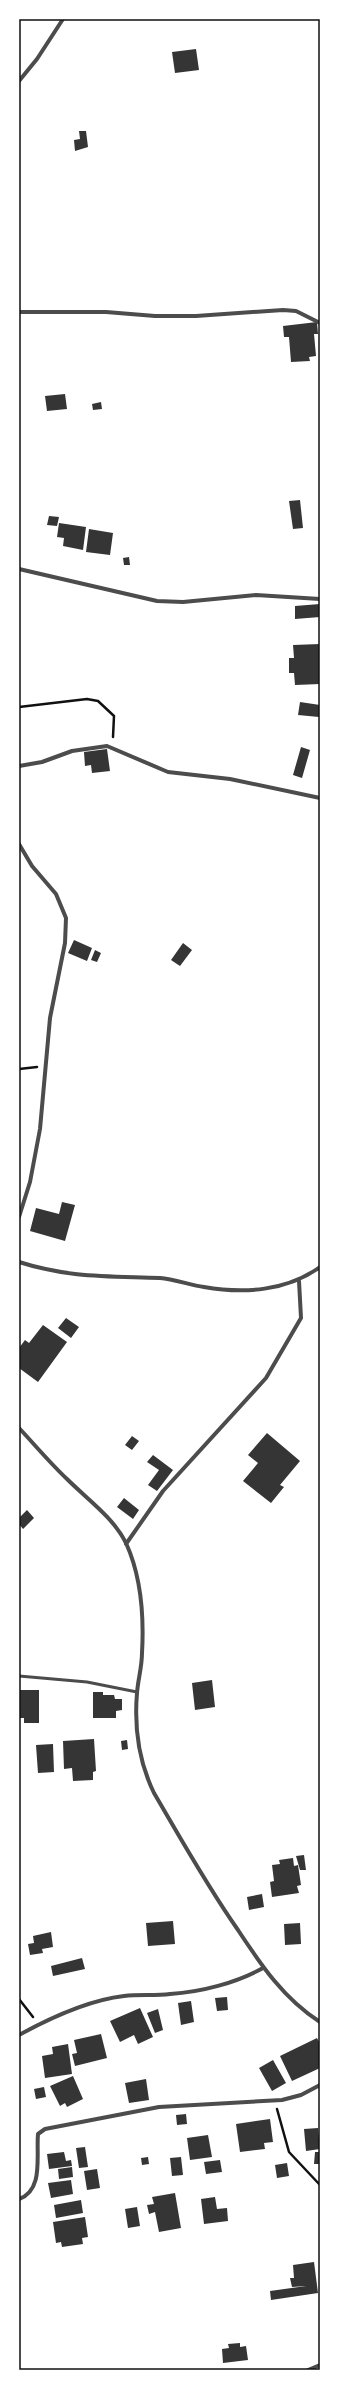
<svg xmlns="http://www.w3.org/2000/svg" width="339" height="2389" font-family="'Titillium Web',sans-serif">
	<rect width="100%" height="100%" fill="#fff"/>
	<!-- building -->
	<path fill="#353535" d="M196,49L199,70L175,73L172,52Z
		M79,131H86L88,147L75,151L74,140L80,139Z
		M317,322L318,334H314L316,356L309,357L310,361L291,362L289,337H284L283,326Z
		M65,394L67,409L47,411L45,396Z
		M101,402L102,409L93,410L92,404Z
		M300,500L303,528L293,529L289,501Z
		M49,516L59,517L57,526L47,525Z
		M59,523L86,527L83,550L63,546L64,538L57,537Z
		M89,529L113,533L110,555L86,552Z
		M129,557L130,565H124L123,558Z
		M320,604V617L295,619V606Z
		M320,644V684L295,685L294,673H289V658H294L293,645Z
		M300,702L320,705L319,717L298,715Z
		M301,747L310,750L302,778L293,775Z
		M107,749L110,771L92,773L91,765L85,766L84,752Z
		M74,940L92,948L87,961L68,953Z
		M183,943L192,950L180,966L171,960Z
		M95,950L101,953L97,962L91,960Z
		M62,1202L75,1205L65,1241L30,1231L36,1208L59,1214Z
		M66,1318L79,1327L71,1338L58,1328Z
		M43,1325L67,1342L38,1382L19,1368V1348L25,1340L29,1343Z
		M267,1433L300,1461L280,1485L284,1487L271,1503L243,1481L258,1463L248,1455Z
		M132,1436L139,1441L132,1450L125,1445Z
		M153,1455L173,1470L157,1491L148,1485L159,1470L147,1462Z
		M124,1498L139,1510L133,1519L117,1507Z
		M27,1510L34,1518L23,1529L19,1524V1518Z
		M212,1680L215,1707L195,1710L192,1683Z
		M19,1690H39V1723H24V1718H19Z
		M93,1692H103V1695H114L115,1699H122V1710L116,1711V1718H93Z
		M94,1739L96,1771L93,1772V1780L73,1781L72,1768L64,1769L63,1741Z
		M127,1740L128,1749L122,1750L121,1741Z
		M53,1744L54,1772L38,1773L36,1745Z
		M304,1855L306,1870H300L296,1856Z
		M293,1858L294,1866L298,1865L301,1885L297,1886L299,1893L272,1897L270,1882L274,1881L272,1865L280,1864L279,1860Z
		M262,1894L264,1907L249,1910L247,1897Z
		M173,1921L175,1944L148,1946L146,1923Z
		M300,1923L301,1944L285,1945L284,1924Z
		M51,1932L53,1947L42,1949L43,1953L30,1955L28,1944L34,1943L33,1936Z
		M82,1958L85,1969L53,1976L51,1966Z
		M227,1997L228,2010L217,2011L215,1998Z
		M191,2001L194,2022L181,2025L178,2003Z
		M140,2008L153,2037L138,2044L134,2035L120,2042L110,2021Z
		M158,2009L163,2030L155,2033L147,2013Z
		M101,2034L107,2058L75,2066L72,2054L77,2053L74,2040Z
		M317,2038L320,2044V2068L292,2081L280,2056Z
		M68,2044L72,2074L45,2078L42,2056L53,2054L52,2047Z
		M273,2060L286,2083L272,2091L259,2068Z
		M73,2076L83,2099L67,2107L65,2103L60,2106L50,2086Z
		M146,2079L149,2100L129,2103L125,2083Z
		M44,2087L46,2097L36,2099L34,2089Z
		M186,2114L187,2124L177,2125L176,2115Z
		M270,2119L273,2142L264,2143L265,2149L240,2152L236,2124Z
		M318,2128L320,2149L306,2151L304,2129Z
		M208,2135L212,2157L190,2160L187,2138Z
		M85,2147L88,2167L79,2168L76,2148Z
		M64,2152L66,2161L71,2160L72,2166L49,2169L47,2154Z
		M315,2152H320V2164H314Z
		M148,2157L149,2164L142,2165L141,2158Z
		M181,2157L183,2175L172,2176L170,2158Z
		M220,2160L222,2172L206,2174L204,2162Z
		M287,2163L289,2176L277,2178L275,2165Z
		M72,2167L73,2177L59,2179L58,2169Z
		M97,2169L100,2188L87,2190L84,2171Z
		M71,2180L73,2194L51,2198L48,2183Z
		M175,2193L181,2228L159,2232L155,2212L149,2214L147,2205L154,2204L152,2197Z
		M215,2197L217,2209L227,2208L228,2221L204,2224L201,2199Z
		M81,2200L83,2213L56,2218L54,2205Z
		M137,2207L140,2226L128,2228L125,2209Z
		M85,2217L88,2237L82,2238L83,2244L62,2247L61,2242L56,2243L53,2222Z
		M314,2262L318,2293L271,2300L270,2291L306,2286L292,2287L290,2278H294L293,2265Z
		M240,2343V2347L246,2346L248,2360L223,2363L222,2349L229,2348L228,2344Z"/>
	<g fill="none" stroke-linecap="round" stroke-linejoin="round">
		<!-- path -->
		<path stroke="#111" stroke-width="2.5" d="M19,707L87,699L98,701L114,716L113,737
			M19,1069L37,1067
			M19,1999L33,2017
			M277,2109L289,2152L320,2185"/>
		<!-- service -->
		<path stroke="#4c4c4c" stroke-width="3" d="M19,1676L87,1682L137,1692"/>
		<!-- minor -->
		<path stroke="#4c4c4c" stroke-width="4" d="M19,81L37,59L63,19
			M19,312H106L155,316H196L283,310L296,311L320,323
			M19,569L157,601L183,602L256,595L320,599
			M19,766L42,762L72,751L107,746L168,772L230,779L320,798
			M19,844L32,866L56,894L66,918L65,943L50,1018L40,1129L30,1182L19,1217
			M19,1262C69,1278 108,1276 160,1278C174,1279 190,1285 204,1287C244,1294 287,1291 320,1267
			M19,1428C35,1445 50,1463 67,1479C87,1499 113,1517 126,1543C141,1576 144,1618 142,1653C142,1667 138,1679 137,1693C134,1728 138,1760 154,1793C181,1839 207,1886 238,1930C261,1965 284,1999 320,2022
			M126,1544L163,1491L266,1378L301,1318L299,1281
			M19,2035C50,2018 89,2000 124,1996C139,1994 155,1996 170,1994C201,1992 236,1983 263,1968
			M19,2199C44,2190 36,2156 38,2134L45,2129L159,2107L282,2100L301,2095L320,2085
			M308,2370L320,2365"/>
	</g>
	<!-- border -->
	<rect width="339" height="2389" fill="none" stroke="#ffffff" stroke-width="40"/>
	<rect x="20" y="20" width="299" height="2349" fill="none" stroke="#111" stroke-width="1.5"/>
</svg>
